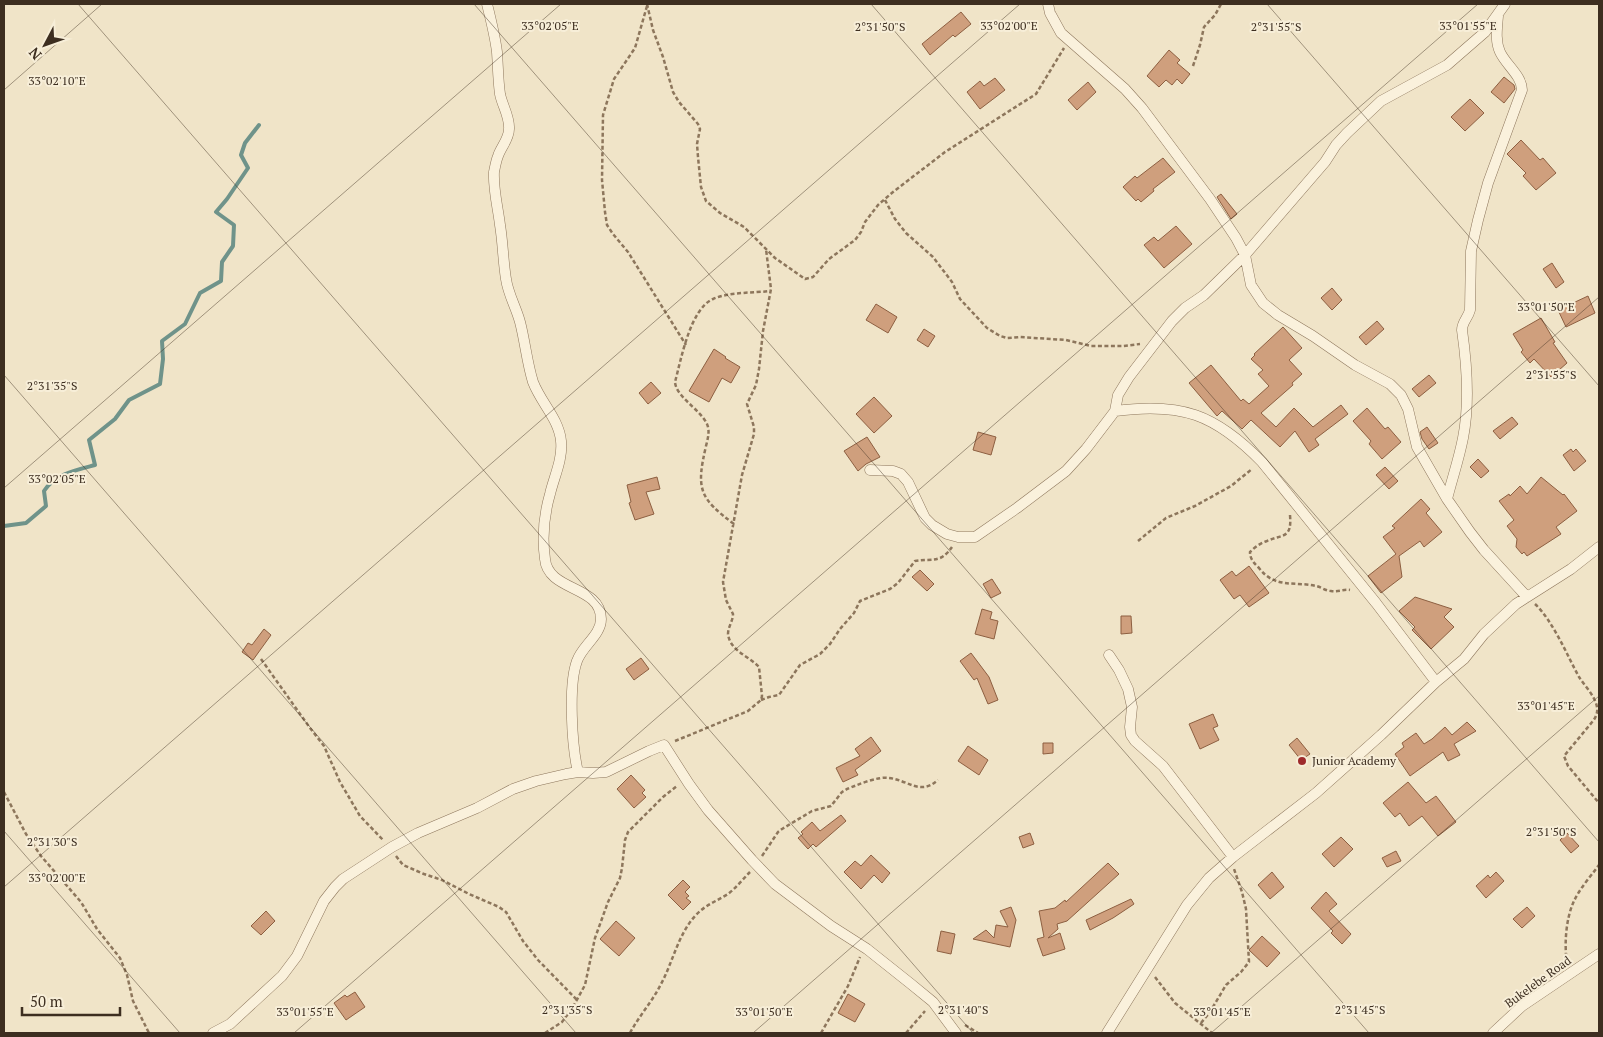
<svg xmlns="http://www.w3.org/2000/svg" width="1603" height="1037" font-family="'PT Serif',serif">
	<rect width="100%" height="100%" fill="#f0e4c8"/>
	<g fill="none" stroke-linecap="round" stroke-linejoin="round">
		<!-- stream -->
		<path stroke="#6f938a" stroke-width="4" d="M4,526L26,523L46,506L44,491C55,474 76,470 95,465L89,440L115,419L129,400L160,384L163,359L162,341L185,324L200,293L221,281L222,262L233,246L234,225L216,212L227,199L248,168L241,155L245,143L259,125"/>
	</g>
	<!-- building -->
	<path fill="#cf9f7d" stroke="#8d5f41" d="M961,12L971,24L955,37L953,35L930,55L922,44Z
		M1169,50L1180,60L1177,63L1190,74L1182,84L1177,79L1172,85L1166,80L1159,87L1147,76Z
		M1504,77L1514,85L1515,89L1504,103L1491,92Z
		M995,78L1005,90L980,109L967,92L980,81L984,86Z
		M1088,82L1096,92L1077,110L1068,100Z
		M1470,99L1484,113L1465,131L1451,117Z
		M1521,140L1540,160L1543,158L1556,173L1536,190L1523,176L1526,173L1507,154Z
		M1163,158L1175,172L1153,189L1154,191L1141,202L1138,199L1136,201L1123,187L1135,176L1137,178Z
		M1221,194L1237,214L1231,219L1217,197Z
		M1176,226L1192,244L1164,268L1144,245L1154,237L1158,241Z
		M1552,263L1564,282L1556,288L1543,269Z
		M1332,288L1342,300L1332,310L1321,298Z
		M1588,296L1595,313L1566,327L1558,310Z
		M876,304L897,317L888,333L866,320Z
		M1541,318L1555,342L1553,343L1567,363L1551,377L1534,359L1530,363L1521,352L1523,350L1513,334Z
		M1377,321L1384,329L1366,345L1359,337Z
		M1283,327L1302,348L1289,360L1302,374L1292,383L1293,385L1261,413L1276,427L1294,408L1313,427L1341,405L1348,414L1315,439L1319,445L1309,452L1295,431L1280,447L1251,420L1242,429L1222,411L1217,416L1189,383L1211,365L1241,401L1243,399L1249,404L1269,386L1258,374L1263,370L1251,359L1255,355L1254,354Z
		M924,329L935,336L928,347L917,340Z
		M714,349L726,357L725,358L740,367L731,383L722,378L709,402L689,391Z
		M1429,375L1436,383L1419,397L1412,389Z
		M651,382L661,393L648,404L639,393Z
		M874,397L892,416L874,433L856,414Z
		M1367,408L1385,429L1388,427L1401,442L1382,459L1369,444L1371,441L1353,421Z
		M1512,417L1518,424L1500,439L1493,431Z
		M1427,427L1438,443L1429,449L1422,439L1420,432Z
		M978,432L996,437L991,455L973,450Z
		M867,437L880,457L866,464L858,471L844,451Z
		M1571,449L1573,452L1576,449L1586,461L1574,471L1563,455Z
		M1478,459L1489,471L1481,478L1470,467Z
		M1385,467L1398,481L1389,489L1376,475Z
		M657,477L660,489L646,492L654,514L635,520L629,503L631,502L627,485Z
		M1541,477L1563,495L1564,494L1577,511L1556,527L1561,534L1527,556L1524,552L1522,554L1516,547L1517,539L1507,526L1514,520L1499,501L1509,494L1510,496L1520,486L1527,494Z
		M1421,499L1430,509L1426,513L1442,532L1424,547L1420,541L1399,556L1402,577L1381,593L1368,576L1396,554L1383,537L1395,528L1392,526Z
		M1249,566L1269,593L1249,607L1240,595L1234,599L1220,580L1232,571L1236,576Z
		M920,570L934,584L927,591L912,577Z
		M992,579L1001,593L991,598L983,584Z
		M1415,597L1452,609L1444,617L1454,627L1431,649L1412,630L1415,627L1399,611Z
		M982,609L992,612L990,619L998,621L994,639L975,634Z
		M1121,616H1131L1132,633L1121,634Z
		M264,629L271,635L253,660L242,652L248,643L252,645Z
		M971,653L989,677L998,700L988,704L977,678L974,680L960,661Z
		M641,658L649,669L634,680L626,669Z
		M1213,714L1218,726L1213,728L1219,740L1200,749L1189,724Z
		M1467,722L1476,731L1454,744L1460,755L1448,761L1443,752L1410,776L1395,754L1404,747L1402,743L1416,733L1424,744L1432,739L1445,727L1452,735Z
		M871,737L881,751L855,770L858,775L843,782L836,768L860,756L855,749Z
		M1297,738L1310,754L1301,760L1289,745Z
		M1043,743H1053V753L1043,754Z
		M968,746L988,760L979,775L958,761Z
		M631,775L645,790L642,793L646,797L634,808L617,789Z
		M1408,782L1426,803L1436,796L1456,822L1438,836L1422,816L1409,826L1400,813L1395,817L1383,803Z
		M841,815L846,821L816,847L813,844L808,849L798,838L803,834L801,832L812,822L820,831Z
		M1030,833L1034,844L1023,848L1019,837Z
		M1567,833L1579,846L1571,853L1560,840Z
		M1341,837L1353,849L1334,867L1322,854Z
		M1396,851L1401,861L1387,867L1382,858Z
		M871,855L890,873L882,883L874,875L861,889L844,872L855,861L861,866Z
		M1108,863L1119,874L1067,921L1057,924L1058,929L1048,938L1060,933L1065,949L1043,956L1037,939L1044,937L1039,911L1055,908L1065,900L1066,902Z
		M1272,872L1284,887L1270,899L1258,885Z
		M1496,872L1504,881L1486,898L1476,886L1488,875L1490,878Z
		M683,880L690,887L685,892L689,896L686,898L691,902L683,910L668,895Z
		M1326,892L1337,904L1329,911L1351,934L1342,944L1331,933L1333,931L1311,908Z
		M1131,899L1134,904L1113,918L1090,930L1086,920Z
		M1011,907L1016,920L1010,947L973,939L986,930L994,938L996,925L1008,927L1000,911Z
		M1527,907L1535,916L1522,928L1513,919Z
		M266,911L275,921L261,935L251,926Z
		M616,921L635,938L619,956L600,939Z
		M941,931L955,934L951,954L937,951Z
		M1262,936L1280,953L1267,967L1249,950Z
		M355,992L365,1007L346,1020L334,1003L345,995L347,997Z
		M848,994L865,1004L855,1022L838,1013Z"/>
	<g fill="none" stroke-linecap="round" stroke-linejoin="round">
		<defs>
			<path id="street" d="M487,4C491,20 495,36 497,52C498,66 498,80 500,94C502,105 510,117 509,129C509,139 501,147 498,156C496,161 495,167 494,172C493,189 498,208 500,225C503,243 503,261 506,279C508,294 516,307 520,322C525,341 527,363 533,382C541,403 559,419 561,441C563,459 554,477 550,494C544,515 542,538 545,559C548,592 601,585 601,619C601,635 582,646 577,661C568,685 572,747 578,772
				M1048,4L1050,13L1061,33L1125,89L1142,108L1210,199L1236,238L1245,255L1251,285L1263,303L1278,315L1313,336L1355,365L1390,384L1401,395L1408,409L1417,447L1447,499L1470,532L1484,550L1527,597
				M1115,411C1181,402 1215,414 1262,462L1376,603L1436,682
				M870,470L893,471L901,474L908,482L925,518L932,525L947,534L958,537H975L1017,508L1066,471L1086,449L1115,411L1118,395L1129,377L1172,321L1185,308L1204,295L1245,255L1325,162L1336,145L1347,133L1381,101L1447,65L1485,32L1505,4
				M1447,499C1452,479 1459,459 1463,438C1470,403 1467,365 1462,330C1462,322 1468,318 1470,310L1471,251L1478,220L1488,183L1522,90C1522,76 1506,65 1500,52C1495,41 1497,28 1498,16
				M1109,655L1119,670L1128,689L1132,707L1130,727L1131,735L1135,741L1163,766L1233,857
				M213,1033L230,1024L282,976L297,956L324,901L335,887L343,879L392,847L418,833L477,808L513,789L536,781L566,774L578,772L593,773L606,772L649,751L664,745L689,784L708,810L752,860L775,884L831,926L867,949L911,984L933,1002L956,1033
				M1107,1033L1187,905L1209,878L1233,857L1316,793L1381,735L1436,682L1464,659L1484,634L1516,604L1571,569L1599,547
				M1493,1033L1522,1006L1599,954"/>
		</defs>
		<!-- street casing -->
		<use href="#street" stroke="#8d765c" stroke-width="11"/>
		<!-- path -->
		<path stroke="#8d765c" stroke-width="2.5" stroke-dasharray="4 2.5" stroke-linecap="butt" d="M647,4L653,30L663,57L673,92L679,102L698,124L700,129L697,144L698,157L701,187L706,201L720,213L744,227L775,258L805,279L813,277L829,259L855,240L861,232L865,222L878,205L893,192L945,152L1036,94L1064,48
			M647,6L635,48L614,79L603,115L602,180L605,212L607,225L613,234L628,252L686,345
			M1193,66L1200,45L1204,27L1215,15L1221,4
			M885,200L895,219L906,233L933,257L952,282L960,299L987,328L1000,336L1007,338L1020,337L1066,340L1091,346H1123L1140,344
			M1290,515C1292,539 1283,534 1267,541C1260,543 1254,548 1250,552C1250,559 1254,563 1259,568C1275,589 1294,581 1316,586C1321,587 1326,591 1331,591C1338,592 1344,589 1350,590
			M734,524C699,498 696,489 706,446C708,438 710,431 707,424C700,409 676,397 675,382C681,360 690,309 713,299C728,292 753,293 770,291
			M1138,541L1166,518L1195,506L1231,486L1252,469
			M1535,604C1553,621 1567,655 1579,677C1585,686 1595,696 1597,707C1598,712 1596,717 1593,721L1564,756L1568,766L1599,803
			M261,659L310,728L324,746L340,782L360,816L384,841
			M761,700L769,697L779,695L800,665L820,654L830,644L840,629L854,613L860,601L890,589L898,583L915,561C933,558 940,564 952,547
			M675,741L748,711L761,700L762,696L759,667C749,656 730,651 728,634C728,627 733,621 733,614L726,600L723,582L742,475L754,434V427L747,404L756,385L759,369L763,331L771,289L766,249
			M4,792L26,834L41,856L81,902L97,929L120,958L127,975L133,1001L149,1033
			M396,856L403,865L424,874L442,880L469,894L499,907L506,912L523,941L538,960L577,1000
			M762,856L778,832L782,829L812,811L831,806L842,792L847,789C857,785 878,776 889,778C908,780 920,796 938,780
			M1567,963C1564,944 1566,918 1574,901C1580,888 1591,876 1599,865
			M1155,977L1175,1003L1212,1033
			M1201,1023L1210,1012L1226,985L1241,972L1249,962L1246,909L1242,892L1234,869
			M965,1025L978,1033
			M545,1033L562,1022L573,1007L585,985L595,938L608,902L620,878L622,868L625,840L628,832L663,797L677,786
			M630,1033C639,1016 652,1002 661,984C673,962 678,934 696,915C705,905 717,901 728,894C736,888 743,879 750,872
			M821,1033L848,986L860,957
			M906,1033L925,1011"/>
		<!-- street -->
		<use href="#street" stroke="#faf1dc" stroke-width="10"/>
	</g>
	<!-- ticks -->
	<path fill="none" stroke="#3d2e20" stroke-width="1" stroke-opacity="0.45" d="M78,4L973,1033M474,4L1369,1033M871,4L1599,842M1267,4L1599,386M4,90L102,4M4,375L576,1033M4,488L561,4M4,831L180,1033M4,887L1020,4M294,1033L1478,4M753,1033L1599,297M1211,1033L1599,696"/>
	<!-- markers -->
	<circle fill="#9e2a2b" stroke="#f7eed8" stroke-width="2" cx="1302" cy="761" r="5"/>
	<g text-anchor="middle" stroke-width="4" stroke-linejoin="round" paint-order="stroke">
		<!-- poi labels -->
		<g font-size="12" fill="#3d2e20" stroke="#f7eed8" text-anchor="start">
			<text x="1312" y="765">Junior Academy</text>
		</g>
		<!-- street labels -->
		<g font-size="12" fill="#3d2e20" stroke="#f7eed8">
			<text transform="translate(1538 982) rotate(-36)" y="4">Bukelebe Road</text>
		</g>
	</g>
	<g font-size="12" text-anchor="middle" fill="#3d2e20" stroke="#f7eed8" stroke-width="4" stroke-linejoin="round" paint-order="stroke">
		<text x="550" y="30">33°02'05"E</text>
		<text x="1009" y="30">33°02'00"E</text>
		<text x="1468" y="30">33°01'55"E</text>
		<text x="880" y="31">2°31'50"S</text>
		<text x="1276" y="31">2°31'55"S</text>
		<text x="57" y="85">33°02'10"E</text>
		<text x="1546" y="311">33°01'50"E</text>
		<text x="1551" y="379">2°31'55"S</text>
		<text x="52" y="390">2°31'35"S</text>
		<text x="57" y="483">33°02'05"E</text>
		<text x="1546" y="710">33°01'45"E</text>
		<text x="1551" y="836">2°31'50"S</text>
		<text x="52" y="846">2°31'30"S</text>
		<text x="57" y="882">33°02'00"E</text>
		<text x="567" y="1014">2°31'35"S</text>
		<text x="963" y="1014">2°31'40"S</text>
		<text x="1360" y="1014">2°31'45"S</text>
		<text x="305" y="1016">33°01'55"E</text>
		<text x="764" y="1016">33°01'50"E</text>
		<text x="1222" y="1016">33°01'45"E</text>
	</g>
	<!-- border -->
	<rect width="1603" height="1037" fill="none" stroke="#3d2e20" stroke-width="10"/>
	<!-- north arrow -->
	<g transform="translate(45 45) rotate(229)" stroke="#f7eed8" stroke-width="4" paint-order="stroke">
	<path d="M0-4L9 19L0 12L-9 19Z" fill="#3d2e20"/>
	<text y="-8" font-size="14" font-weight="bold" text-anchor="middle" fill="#3d2e20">N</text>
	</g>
	<!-- scale -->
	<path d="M22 1007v8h98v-8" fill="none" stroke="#3d2e20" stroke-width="2.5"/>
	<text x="30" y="1007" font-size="15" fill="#3d2e20" stroke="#f7eed8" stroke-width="4" paint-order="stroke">50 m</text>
</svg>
